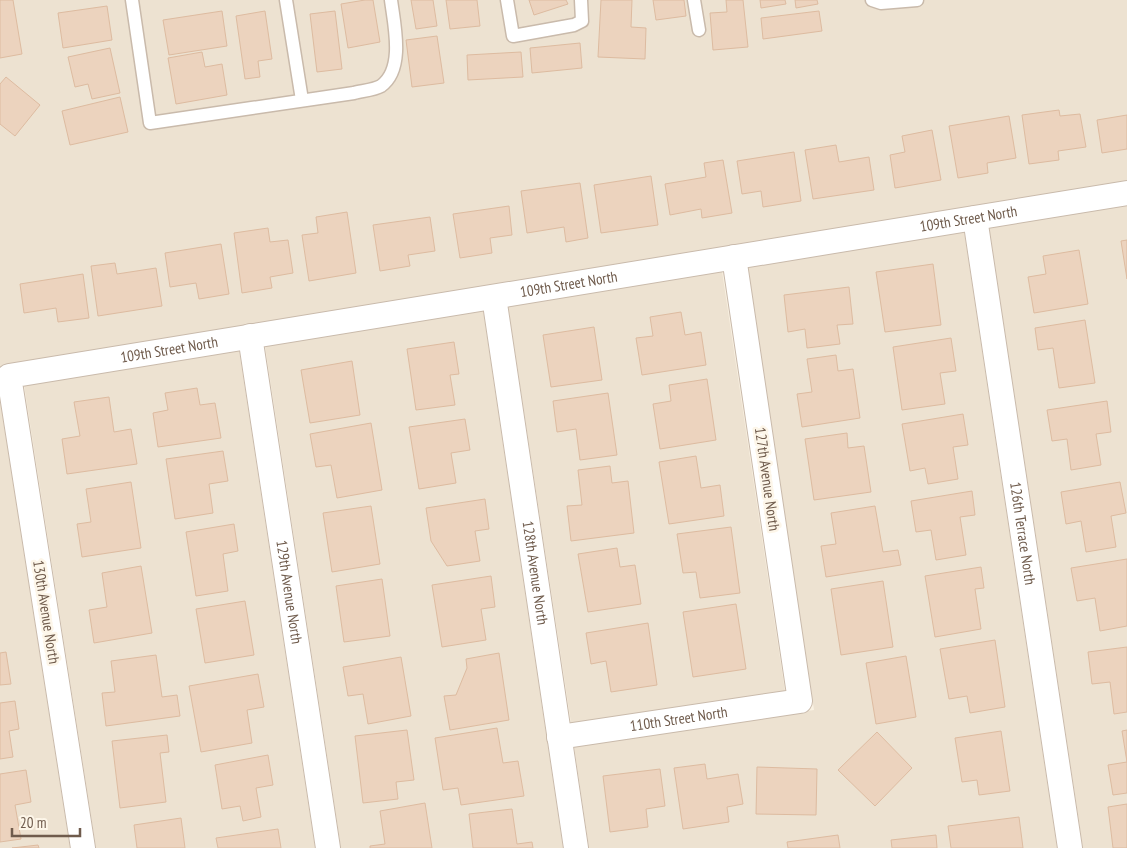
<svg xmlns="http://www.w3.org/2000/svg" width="1127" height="848" font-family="'PT Sans Narrow',sans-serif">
	<rect width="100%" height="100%" fill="#faf2e3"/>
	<!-- residential -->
	<path fill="#ede2d1" d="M0,0H1127V181L0,366Z
		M1127,204V848H1083L989,227Z
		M964,231L1057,848H589L574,746L814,710L748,267Z
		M722,271L785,691L571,723L508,306Z
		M483,310L563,848H341L265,346Z
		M239,350L315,848H96L24,385Z
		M0,400L70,848H0Z"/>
	<!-- building -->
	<path fill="#ecd3be" stroke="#ddbba0" d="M0,0H13L22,54L0,58Z
		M365,0H373L380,42L348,48L341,4Z
		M411,0H433L437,26L416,29Z
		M446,0H477L480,26L450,29Z
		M529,0H566L568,4L534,15Z
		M601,0H632L631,27L646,28L645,59L598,57Z
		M653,0H684L686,16L656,20Z
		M726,0H743L748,47L713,50L710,13L727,12Z
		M760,0H785L786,4L761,8Z
		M795,0H817L818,4L796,8Z
		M107,6L112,40L63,48L58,13Z
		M222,11L227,46L169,55L163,20Z
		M265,11L272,59L258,61L260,77L245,79L236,16Z
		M335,11L342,69L317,72L310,14Z
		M819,11L822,31L763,39L761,18Z
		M437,36L444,83L412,87L406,40Z
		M580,43L582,68L532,73L530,48Z
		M110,48L120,93L92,99L88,84L75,87L68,57Z
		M202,52L205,67L222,64L227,95L176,104L168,58Z
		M521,52L523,77L468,80L467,55Z
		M6,77L40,105L15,136L0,124V84Z
		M120,97L128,132L70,145L62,111Z
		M1059,110L1060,116L1080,114L1086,147L1058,151L1059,160L1029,164L1022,115Z
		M1127,115V149L1102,153L1097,120Z
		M1009,116L1016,158L987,163L988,173L958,178L949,126Z
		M932,130L941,180L895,188L890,155L905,152L902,136Z
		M836,145L839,162L869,157L874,190L813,199L805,150Z
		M794,152L801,201L763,207L761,191L742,194L737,161Z
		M723,160L732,213L702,218L701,209L670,215L665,184L706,177L704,163Z
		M651,176L658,225L601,233L594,185Z
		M580,183L588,238L566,242L564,227L527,233L521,191Z
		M509,206L512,235L490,238L492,253L460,258L453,214Z
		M347,212L356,273L309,281L302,235L318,233L316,217Z
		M430,217L435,251L408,255L410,266L380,271L373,225Z
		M268,228L270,242L288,240L293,273L270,277L272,288L242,293L234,233Z
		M1127,240V279L1121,241Z
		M221,244L229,294L199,299L196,283L170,287L165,253Z
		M1079,250L1088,304L1034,313L1028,277L1046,274L1043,256Z
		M115,263L117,274L156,268L162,306L98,316L91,266Z
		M933,264L941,325L885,332L876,272Z
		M83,274L89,318L58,322L56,308L24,313L20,284Z
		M849,287L853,324L837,325L840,344L807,348L805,329L788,332L784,295Z
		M681,312L685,335L701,332L706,365L642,375L636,338L653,336L650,317Z
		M1085,320L1095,383L1059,388L1053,348L1038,350L1035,328Z
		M594,327L602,380L551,387L543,335Z
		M951,338L956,371L940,373L945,404L902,410L893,347Z
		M454,342L459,374L450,375L455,405L416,410L407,349Z
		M836,355L838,371L853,369L860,418L802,427L797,394L812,392L807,359Z
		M352,361L360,415L310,423L301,370Z
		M707,379L716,440L660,449L653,404L671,401L669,385Z
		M197,388L200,405L215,403L221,438L158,447L153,413L168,410L165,393Z
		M608,393L617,455L580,460L576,429L557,432L553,401Z
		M109,397L114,432L131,429L137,464L67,474L62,439L80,436L74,402Z
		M1107,401L1111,432L1096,434L1101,465L1071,470L1067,439L1052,441L1047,410Z
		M963,414L968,445L953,447L958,479L928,484L925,468L910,471L902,424Z
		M465,419L470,450L451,453L456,483L419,489L409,427Z
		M371,423L382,490L337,498L331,465L316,467L310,434Z
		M847,433L848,448L864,446L871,492L814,500L805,439Z
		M223,451L228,481L209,484L213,513L175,519L166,459Z
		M696,456L701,488L720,485L724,516L669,524L659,462Z
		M610,466L612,483L628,481L634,533L571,541L567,506L582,505L578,470Z
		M131,482L141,548L82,557L77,524L91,522L86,489Z
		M1120,482L1126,513L1111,516L1116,547L1086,552L1081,521L1066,524L1061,492Z
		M972,491L975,515L960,517L966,555L936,560L931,530L916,532L911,501Z
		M485,499L489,529L475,531L480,561L447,566L431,541L426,508Z
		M371,506L380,564L332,572L323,513Z
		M875,506L883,552L898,550L901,565L826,577L821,546L836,544L831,513Z
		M234,524L238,551L223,554L228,591L196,596L186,532Z
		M731,527L740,593L700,598L696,572L683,573L677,534Z
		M617,548L620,567L635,565L641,604L588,612L578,554Z
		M1127,559V626L1100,631L1095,598L1077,601L1071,568Z
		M141,566L152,633L94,643L89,610L107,607L102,573Z
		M981,567L984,588L975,589L981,629L935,637L925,576Z
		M491,576L495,607L481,609L486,640L442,647L432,585Z
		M382,579L390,636L344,642L336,586Z
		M883,581L893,647L841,655L831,589Z
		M245,601L254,655L205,663L196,609Z
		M736,604L746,669L693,677L683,612Z
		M648,623L657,685L611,692L606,661L591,664L586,633Z
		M995,640L1005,707L970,713L967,696L949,699L940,649Z
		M1127,647V712L1114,714L1110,682L1092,684L1088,652Z
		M6,652L11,684L0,685V653Z
		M499,653L509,720L450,730L444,696L456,695L467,668L466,659Z
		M156,655L162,697L177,695L180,716L106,726L102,693L115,692L111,661Z
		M906,656L916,717L876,724L866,663Z
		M401,657L411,716L368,724L363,694L348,696L343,667Z
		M258,674L264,707L247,710L252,743L201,752L189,686Z
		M15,701L19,729L9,731L13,757L0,759V703Z
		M497,728L503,763L518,761L524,796L461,805L458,788L443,790L435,738Z
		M407,730L414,780L396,782L398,799L363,803L355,736Z
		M1127,730V793L1113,795L1108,765L1127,762L1122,731Z
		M1001,731L1010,791L979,795L977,780L962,782L955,738Z
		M877,732L912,768L875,806L838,770Z
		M167,735L169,752L160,753L166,802L120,808L112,741Z
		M268,755L273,785L256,788L261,817L243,821L240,806L222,809L215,765Z
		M705,764L707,779L738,774L743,804L727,807L729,822L683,829L674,768Z
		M757,767L817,769L816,815L756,814Z
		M660,769L665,806L646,809L648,827L610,832L603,776Z
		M26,770L31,802L15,805L21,839L0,842V774Z
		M425,803L432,848H370V846L385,844L380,811Z
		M1127,804V848H1113L1108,807Z
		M512,809L517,844L532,842L533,848H473L469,814Z
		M1019,817L1023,848H951L948,826Z
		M181,818L185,848H137L134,825Z
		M278,829L281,848H218L216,838Z
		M838,835L840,848H788L787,842Z
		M936,835L937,848H892L891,840Z
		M38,845L39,848H12Z"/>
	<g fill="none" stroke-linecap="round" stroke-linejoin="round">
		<defs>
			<path id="service" d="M132,0L150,123L354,93C361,91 374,90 381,86C405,69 394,24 391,0
				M286,0L302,100
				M507,0L513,36L574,25L582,21L581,0
				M694,0L699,30
				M872,0L881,3L917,0"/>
			<g id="minor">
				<path id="s1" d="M975,218L1070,848"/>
				<path id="s2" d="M494,297L576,848"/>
				<path id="s3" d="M250,336L328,848"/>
				<path id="s4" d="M559,737L800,701L734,257"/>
				<path id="s5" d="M83,848L9,376L1127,193"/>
			</g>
		</defs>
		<!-- service casing -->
		<use href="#service" stroke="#c9baab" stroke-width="15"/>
		<!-- minor casing -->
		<use href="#minor" stroke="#c9baab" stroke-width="26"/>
		<!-- service -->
		<use href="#service" stroke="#fff" stroke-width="12"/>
		<!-- minor -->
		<use href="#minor" stroke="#fff" stroke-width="24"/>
	</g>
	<g text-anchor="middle" stroke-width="5" stroke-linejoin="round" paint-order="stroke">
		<!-- street labels -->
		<g font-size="15" fill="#6f5b4c" stroke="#fdf6e9">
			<text dy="5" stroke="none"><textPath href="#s5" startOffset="1450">109th Street North</textPath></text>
			<text dy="5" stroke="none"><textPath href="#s5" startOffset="1045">109th Street North</textPath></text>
			<text dy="5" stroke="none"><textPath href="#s5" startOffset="640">109th Street North</textPath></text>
			<text transform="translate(767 479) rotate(82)" y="5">127th Avenue North</text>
			<text dy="5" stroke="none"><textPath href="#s1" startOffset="319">126th Terrace North</textPath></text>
			<text dy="5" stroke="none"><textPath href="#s2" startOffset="279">128th Avenue North</textPath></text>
			<text dy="5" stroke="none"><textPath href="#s3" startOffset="259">129th Avenue North</textPath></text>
			<text transform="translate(46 612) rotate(81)" y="5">130th Avenue North</text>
			<text dy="5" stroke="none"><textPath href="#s4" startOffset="121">110th Street North</textPath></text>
		</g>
	</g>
	<!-- scale -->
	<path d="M12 828v8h68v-8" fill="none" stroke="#6f5b4c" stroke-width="2.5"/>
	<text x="20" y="828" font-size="15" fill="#6f5b4c" stroke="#fdf6e9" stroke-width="4" paint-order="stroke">20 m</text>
</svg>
